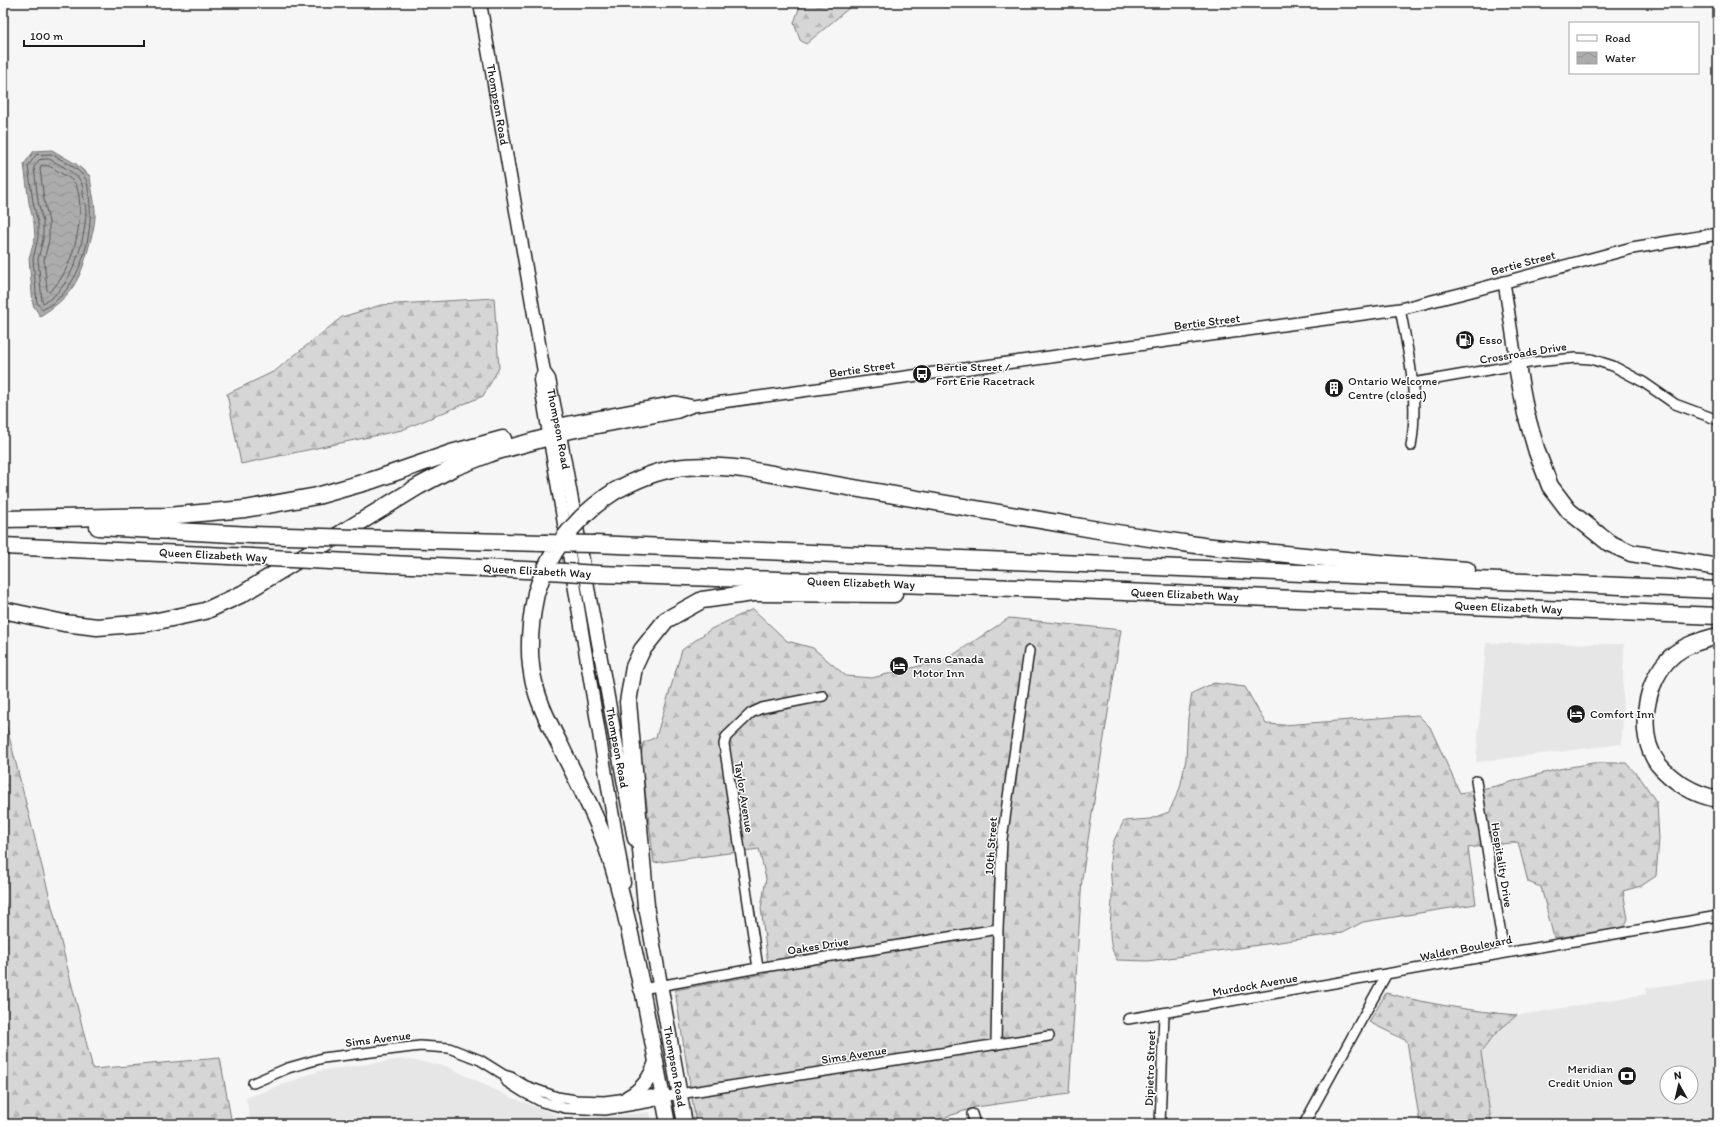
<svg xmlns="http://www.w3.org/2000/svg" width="1721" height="1127" font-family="Itim,sans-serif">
	<defs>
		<pattern id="forest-firs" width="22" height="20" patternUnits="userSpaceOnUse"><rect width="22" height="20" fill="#d6d6d6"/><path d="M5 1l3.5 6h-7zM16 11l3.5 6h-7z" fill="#b7b7b7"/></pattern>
		<pattern id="water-waves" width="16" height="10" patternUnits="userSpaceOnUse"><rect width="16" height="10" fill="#acacac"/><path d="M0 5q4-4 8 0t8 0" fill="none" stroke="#939393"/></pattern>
	</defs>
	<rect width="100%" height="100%" fill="#f6f6f6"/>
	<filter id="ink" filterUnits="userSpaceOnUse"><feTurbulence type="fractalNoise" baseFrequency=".025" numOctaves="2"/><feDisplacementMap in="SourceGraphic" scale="8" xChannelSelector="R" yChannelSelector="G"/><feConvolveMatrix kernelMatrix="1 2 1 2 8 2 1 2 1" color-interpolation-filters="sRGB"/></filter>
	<g filter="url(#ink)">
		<!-- built -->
		<path fill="#e6e6e6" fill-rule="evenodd" d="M1486,643L1624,644L1622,744L1476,762Z
			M1718,978V1124H1491L1481,1052L1496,1033L1515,1016L1646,994V988ZM1667,1073H1691V1097H1667Z
			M404,1059L446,1066L510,1097L570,1120L650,1112L652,1124H251L246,1098L319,1071Z"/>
		<!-- forest -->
		<path fill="url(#forest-firs)" stroke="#797979" d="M801,3H855L806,44L800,40L794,23Z
			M494,298L499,368L483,396L402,430L241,464L227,394L275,371L342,317L381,305Z
			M753,609L787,641L813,648L846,676L872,678L947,659L1009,618L1121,630L1082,878L1069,1094L976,1107L937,1120L910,1124H696L675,990L769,973L761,908L766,879L759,849L654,863L641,758L643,743L656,737L682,650L711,629Z
			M1214,683L1245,687L1266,724L1283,725L1418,715L1430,727L1460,793L1496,786L1559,769L1593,763H1626L1641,779L1657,803L1659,839L1656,876L1641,886L1623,891L1628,919L1623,929L1554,938L1541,887L1528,882L1518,842L1468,848L1476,904L1363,922L1342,933L1148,961L1117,960C1105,940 1112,918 1112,896C1112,879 1108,863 1112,847C1114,838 1120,829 1124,821L1150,819L1169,812L1180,788L1186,759L1188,718L1192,693Z
			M3,712L93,1069L220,1058L232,1124H3Z
			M1386,993C1429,1004 1472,1011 1517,1015L1496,1033L1481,1052L1491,1121L1465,1124H1420L1407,1041L1369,1022Z"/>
		<!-- water -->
		<path fill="url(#water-waves)" stroke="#727272" d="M52,150L76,164L90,176C91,187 94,198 95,210C96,221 92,235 89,246C80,281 71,297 40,316L33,305L29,258L35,238L34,223L29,203L24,164L34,151Z"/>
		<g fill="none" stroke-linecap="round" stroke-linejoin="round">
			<!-- shore -->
			<path stroke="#565656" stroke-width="1" d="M50,154C60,158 79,169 85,178C88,182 88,191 89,196C95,234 80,292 42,310L37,303L33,259L38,238V223L33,202L28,166L36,155Z
				M49,159C57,163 78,174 81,182C83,185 83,190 83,194C84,200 86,206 86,212C85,241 72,290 43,303L42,301L38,259L43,239V222L38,201L34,167L39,160Z
				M42,165C49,165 53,168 59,172C64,175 73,179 76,185C87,212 73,274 49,292L47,290L44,260L49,240V222L44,200L40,169Z"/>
			<defs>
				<path id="minor" d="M1400,309C1409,354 1419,400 1411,446
					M1413,383L1535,362L1576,358L1591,359L1613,366L1643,382L1675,404L1718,420
					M1476,781L1504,953
					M758,968L724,744L726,737L751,713L762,708L823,696
					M642,989L758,968L998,929
					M1128,1019L1718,916
					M996,1045L998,929L1002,839L1029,651
					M504,1075L507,1082L523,1092L542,1102L565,1108L605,1110L652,1102L663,1097L679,1094L1049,1036
					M253,1083L288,1068L323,1058L420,1046L449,1048L480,1060L504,1075L511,1077L526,1086L557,1097L576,1100L604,1101L651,1095L663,1097
					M972,1114L975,1124
					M1160,1124L1164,1013
					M1304,1124L1386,975"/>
				<path id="tertiary" d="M1504,282L1517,366
					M550,426L676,402L693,406
					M552,436L678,412L693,406L1400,309L1464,293L1632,248L1718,234"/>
				<g id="secondary">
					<path id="s1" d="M480,3L544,372L549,379L558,424L634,839"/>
					<path d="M544,372L540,380L624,883"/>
				</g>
				<g id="primary">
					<path id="s2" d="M646,906L685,1124"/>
					<path d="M642,989L668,1124"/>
					<path d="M627,1098C643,1089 650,1079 656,1062"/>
				</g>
				<g id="motorway">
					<path d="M1517,366L1526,414L1537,452L1550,486L1569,511L1609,543L1631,553L1718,567"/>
					<path d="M615,491C662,465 690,463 743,469L1110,532L1203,546L1377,563L1467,570"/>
					<path d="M3,519L167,516L245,509L317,496L373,480L451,453L503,439"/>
					<path d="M98,527L252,535"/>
					<path d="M392,539L545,543"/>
					<path d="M594,544L1718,590"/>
					<path d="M3,546L251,557"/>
					<path d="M389,564L548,571"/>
					<path id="s3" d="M598,574L1075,590L1718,616"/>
					<path d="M536,593C531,617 528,641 531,666C534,694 547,720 560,745C575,777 593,808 605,842C622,889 631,940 642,989"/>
					<path d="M3,610L64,623L97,627L148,623L205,611L242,594L419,486L453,468L494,452L549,437"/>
					<path d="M1718,636C1702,640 1684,645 1671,657C1645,681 1636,734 1658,764C1673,782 1695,795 1718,799"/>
					<path d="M646,906L628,702L634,667L642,650L666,620L702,600L753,593L894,594"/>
				</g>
			</defs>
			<!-- minor casing -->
			<use href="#minor" stroke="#1c1c1c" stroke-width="12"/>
			<!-- tertiary casing -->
			<use href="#tertiary" stroke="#1c1c1c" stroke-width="14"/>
			<!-- secondary casing -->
			<use href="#secondary" stroke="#1c1c1c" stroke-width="15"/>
			<!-- primary casing -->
			<use href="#primary" stroke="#1c1c1c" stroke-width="17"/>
			<!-- motorway casing -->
			<use href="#motorway" stroke="#1c1c1c" stroke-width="19"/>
			<!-- minor -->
			<use href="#minor" stroke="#fff" stroke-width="9"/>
			<!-- tertiary -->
			<use href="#tertiary" stroke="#fff" stroke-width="11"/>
			<!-- secondary -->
			<use href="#secondary" stroke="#fff" stroke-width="12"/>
			<!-- primary -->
			<use href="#primary" stroke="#fff" stroke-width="14"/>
			<!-- motorway -->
			<use href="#motorway" stroke="#fff" stroke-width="16"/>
			<defs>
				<path id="motorway-bridge" d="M252,535L392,539
					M545,543L594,544
					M251,557L389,564
					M548,571L598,574
					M536,593C550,549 576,516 615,491"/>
			</defs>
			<!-- motorway-bridge casing -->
			<use href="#motorway-bridge" stroke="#1c1c1c" stroke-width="19" stroke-linecap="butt"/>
			<!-- motorway-bridge -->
			<use href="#motorway-bridge" stroke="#fff" stroke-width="16"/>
		</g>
	</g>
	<!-- icons -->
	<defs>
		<symbol id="fuel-disc" viewBox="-11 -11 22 22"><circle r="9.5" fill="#1c1c1c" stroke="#fff"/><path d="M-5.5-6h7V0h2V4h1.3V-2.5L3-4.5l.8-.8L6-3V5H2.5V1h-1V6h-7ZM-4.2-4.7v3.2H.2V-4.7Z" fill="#fff"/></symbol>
		<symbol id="bus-disc" viewBox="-11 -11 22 22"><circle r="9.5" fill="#1c1c1c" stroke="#fff"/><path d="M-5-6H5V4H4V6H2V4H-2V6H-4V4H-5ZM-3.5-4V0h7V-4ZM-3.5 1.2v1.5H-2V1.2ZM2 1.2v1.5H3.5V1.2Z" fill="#fff"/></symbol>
		<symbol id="building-disc" viewBox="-11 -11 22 22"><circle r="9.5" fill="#1c1c1c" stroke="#fff"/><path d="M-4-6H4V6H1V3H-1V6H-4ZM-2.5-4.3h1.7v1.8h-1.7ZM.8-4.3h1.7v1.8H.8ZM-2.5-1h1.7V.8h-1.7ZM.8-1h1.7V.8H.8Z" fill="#fff"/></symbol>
		<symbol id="hotel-disc" viewBox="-11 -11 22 22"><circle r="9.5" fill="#1c1c1c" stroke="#fff"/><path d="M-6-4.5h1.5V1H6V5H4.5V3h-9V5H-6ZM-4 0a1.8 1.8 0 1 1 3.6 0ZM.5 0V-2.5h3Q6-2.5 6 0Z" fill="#fff"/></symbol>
		<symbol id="bank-disc" viewBox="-11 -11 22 22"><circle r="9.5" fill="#1c1c1c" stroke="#fff"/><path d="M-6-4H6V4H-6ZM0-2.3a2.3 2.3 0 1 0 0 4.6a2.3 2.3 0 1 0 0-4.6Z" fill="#fff"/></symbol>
	</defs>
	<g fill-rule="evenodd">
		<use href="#fuel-disc" x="1454" y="329" width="22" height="22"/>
		<use href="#bus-disc" x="911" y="363" width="22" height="22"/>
		<use href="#building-disc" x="1323" y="377" width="22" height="22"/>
		<use href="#hotel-disc" x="888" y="655" width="22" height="22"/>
		<use href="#hotel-disc" x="1565" y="703" width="22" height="22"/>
		<use href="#bank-disc" x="1616" y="1065" width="22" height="22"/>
	</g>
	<g text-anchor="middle" stroke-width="3" stroke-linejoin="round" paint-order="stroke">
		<!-- street labels -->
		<g font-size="12" fill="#1c1c1c" stroke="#fff">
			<text dy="4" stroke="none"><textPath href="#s1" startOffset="103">Thompson Road</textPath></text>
			<text transform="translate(1523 263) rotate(-15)" y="4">Bertie Street</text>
			<text transform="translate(1207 322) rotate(-7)" y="4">Bertie Street</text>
			<text transform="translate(1523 353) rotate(-9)" y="4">Crossroads Drive</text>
			<text transform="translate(862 369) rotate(-8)" y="4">Bertie Street</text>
			<text dy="4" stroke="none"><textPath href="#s1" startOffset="434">Thompson Road</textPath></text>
			<text transform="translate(213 555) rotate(3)" y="4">Queen Elizabeth Way</text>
			<text transform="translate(537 571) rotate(3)" y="4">Queen Elizabeth Way</text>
			<text dy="4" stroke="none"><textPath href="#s3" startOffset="263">Queen Elizabeth Way</textPath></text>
			<text dy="4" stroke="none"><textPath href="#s3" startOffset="587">Queen Elizabeth Way</textPath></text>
			<text dy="4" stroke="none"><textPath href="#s3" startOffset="911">Queen Elizabeth Way</textPath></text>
			<text dy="4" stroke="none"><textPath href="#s1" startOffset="758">Thompson Road</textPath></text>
			<text transform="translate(744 797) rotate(81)" y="4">Taylor Avenue</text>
			<text transform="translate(991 846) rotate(-86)" y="4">10th Street</text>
			<text transform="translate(1502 865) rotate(81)" y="4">Hospitality Drive</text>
			<text transform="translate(818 946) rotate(-9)" y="4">Oakes Drive</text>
			<text transform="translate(1466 948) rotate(-11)" y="4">Walden Boulevard</text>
			<text transform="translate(1255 985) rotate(-10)" y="4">Murdock Avenue</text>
			<text transform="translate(378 1039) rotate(-7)" y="4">Sims Avenue</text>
			<text transform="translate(854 1055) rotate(-9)" y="4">Sims Avenue</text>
			<text dy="4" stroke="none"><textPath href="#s2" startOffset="163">Thompson Road</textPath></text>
			<text transform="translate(1150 1068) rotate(-88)" y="4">Dipietro Street</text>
		</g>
		<!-- poi labels -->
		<g font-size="12" fill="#1c1c1c" stroke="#fff" text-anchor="start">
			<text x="1479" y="344">Esso</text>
			<text x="936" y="371">Bertie Street /<tspan x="936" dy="14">Fort Erie Racetrack</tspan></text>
			<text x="1348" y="385">Ontario Welcome<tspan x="1348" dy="14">Centre (closed)</tspan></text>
			<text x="913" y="663">Trans Canada<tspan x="913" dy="14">Motor Inn</tspan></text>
			<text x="1590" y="718">Comfort Inn</text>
			<text x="1613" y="1073" text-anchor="end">Meridian<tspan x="1613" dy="14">Credit Union</tspan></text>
		</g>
	</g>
	<!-- margin -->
	<rect width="1721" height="1127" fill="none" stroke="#fff" stroke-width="16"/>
	<rect x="8" y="8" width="1705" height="1111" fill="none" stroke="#1c1c1c" stroke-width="1.5" filter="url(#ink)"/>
	<!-- legend -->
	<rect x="1569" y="22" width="130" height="52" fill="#ffffff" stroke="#a4a4a4"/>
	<rect x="1577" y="35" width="20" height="6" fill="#ffffff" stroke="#a4a4a4"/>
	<text x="1605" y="42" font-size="12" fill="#1c1c1c">Road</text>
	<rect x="1577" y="52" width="20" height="12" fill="url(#water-waves)" stroke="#a4a4a4"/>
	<text x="1605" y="62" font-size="12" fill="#1c1c1c">Water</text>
	<!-- north arrow -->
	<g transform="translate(1679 1085) rotate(352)"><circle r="19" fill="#ffffff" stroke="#a4a4a4"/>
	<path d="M0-3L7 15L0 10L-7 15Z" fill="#1c1c1c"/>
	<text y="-6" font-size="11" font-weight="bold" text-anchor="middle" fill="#1c1c1c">N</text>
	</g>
	<!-- scale -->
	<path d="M24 40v6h120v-6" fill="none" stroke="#1c1c1c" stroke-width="2"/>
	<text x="30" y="40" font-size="12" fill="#1c1c1c" stroke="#ffffff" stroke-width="3" paint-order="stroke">100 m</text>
</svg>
